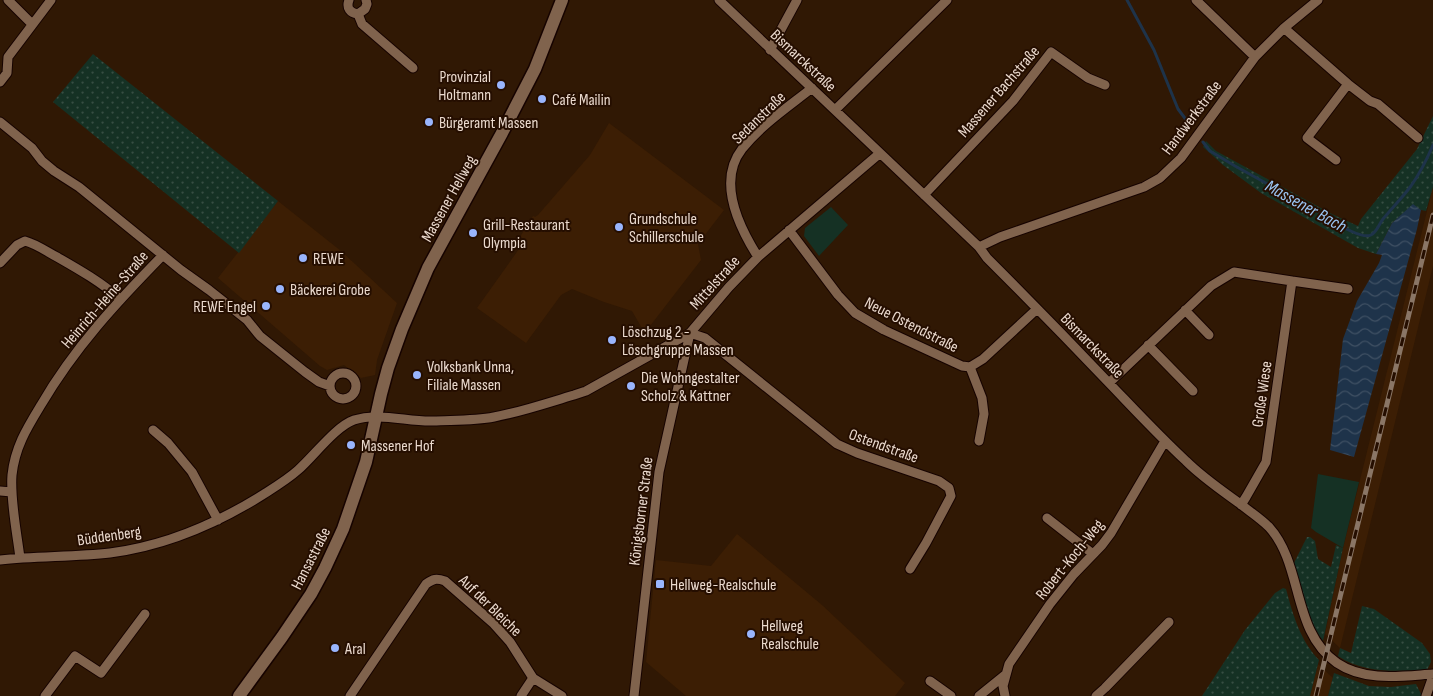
<svg xmlns="http://www.w3.org/2000/svg" width="1433" height="696" font-family="'Sofia Sans Condensed',sans-serif">
	<defs>
		<pattern id="grass-dots" width="8" height="8" patternUnits="userSpaceOnUse" patternTransform="scale(1.25)"><rect width="8" height="8" fill="#153124"/><path d="M2 2h.1M6 6h.1" fill="none" stroke="#374e43" stroke-width="1.8" stroke-linecap="round"/></pattern>
		<pattern id="water-waves" width="16" height="10" patternUnits="userSpaceOnUse" patternTransform="scale(1.25)"><rect width="16" height="10" fill="#1e334a"/><path d="M0 5q4-4 8 0t8 0" fill="none" stroke="#3f5063"/></pattern>
	</defs>
	<rect width="100%" height="100%" fill="#301804"/>
	<!-- built -->
	<path fill="#3c1e04" d="M609,123L724,210L698,244L701,260L650,326L643,330L632,311L604,302L572,289L561,295L526,343L477,308L524,242V239L520,237L533,216L535,217L538,215L590,155Z
		M1433,187V266L1340,648L1325,634L1343,548Z
		M278,201L341,251L397,303L377,360L375,375L361,378L344,365L327,370L320,366L218,278Z
		M737,534L822,605L905,683L895,696H686L646,662L656,560L711,566Z
		M1318,664L1333,678L1328,696H1310Z"/>
	<!-- grass -->
	<path fill="url(#grass-dots)" d="M93,54L278,201L239,253L53,102Z
		M1433,116V187L1426,211L1421,210L1413,205L1392,223L1376,254L1358,248L1261,193L1223,165L1203,147L1206,141L1216,151L1332,214L1358,226L1361,219L1417,149Z
		M1307,537H1310L1315,541L1318,559L1331,567L1336,545L1343,548L1323,641C1306,619 1302,590 1294,563Z
		M1283,588L1286,589C1293,615 1300,640 1319,660L1310,696H1202L1245,630L1275,593Z
		M1362,606L1374,609L1422,643L1430,654L1431,662L1427,670C1397,671 1364,674 1338,656L1340,648L1351,653Z
		M1334,673L1369,686L1391,687L1416,684L1422,696H1328Z"/>
	<!-- green -->
	<path fill="#153124" d="M831,207L848,225L819,256L804,236L805,228Z
		M1318,474L1359,482L1343,548L1316,532L1311,528Z"/>
	<!-- water -->
	<path fill="url(#water-waves)" d="M1413,204L1421,210L1417,229L1354,457L1330,450L1343,339L1357,301L1379,263L1382,255L1376,254L1392,223Z"/>
	<g fill="none" stroke-linecap="round" stroke-linejoin="round">
		<!-- stream -->
		<path stroke="#1e334a" stroke-width="3" d="M1127,0L1154,50L1178,109L1190,125
			M1203,142L1210,151L1235,166L1333,220C1339,226 1363,239 1371,235C1377,232 1379,224 1383,219C1392,208 1402,198 1411,186C1420,173 1427,159 1433,145"/>
		<defs>
			<path id="minor" d="M8,0L32,24
				M349,0C346,8 350,13 358,14L365,9L367,4L366,0
				M719,0L979,247L987,258C1028,299 1069,341 1109,383C1134,409 1159,436 1186,461C1202,477 1221,490 1239,503C1249,511 1260,518 1269,527C1304,566 1291,631 1337,663C1365,682 1402,676 1433,674
				M1196,0L1255,57
				M358,14L362,24L413,68
				M1284,28L1348,84L1370,101L1378,104L1418,138
				M770,50L797,0
				M0,82L7,73L8,57L51,0
				M835,110L947,0
				M0,122L32,148L42,161L54,171L79,187L181,270L209,290L247,320L260,336L305,372L319,382L330,386
				M1336,160L1307,138L1348,84
				M924,195L1013,101L1051,52L1088,78L1105,85
				M789,230L838,295L855,313L884,330L962,366L970,367L983,359L1037,309
				M979,247L1000,237L1144,187L1160,178L1181,158L1255,57L1284,28L1318,0
				M758,257C739,227 717,181 742,149C761,125 788,107 812,88
				M0,263L17,245L25,241C36,244 46,251 57,257C78,269 101,282 120,299
				M1292,281L1348,289
				M1185,310L1209,335
				M690,333L705,338L837,444L857,453L939,481L949,488L951,496L926,543L910,569
				M1148,345L1193,391
				M970,367L982,398L984,414L979,441
				M330 386a13 13 0 1 1 26 0a13 13 0 1 1-26 0Z
				M1109,383L1211,286L1234,272L1292,281L1266,462L1246,497L1241,505
				M153,430L168,443L192,472L218,520
				M0,491L12,492
				M1047,518L1093,554
				M20,558C17,533 10,500 12,475C15,447 27,428 41,405C75,347 116,303 163,255
				M0,560C36,556 73,557 110,553C164,546 218,523 264,494C275,487 288,479 298,470C313,457 336,426 354,420C379,412 408,422 433,421C453,420 474,421 494,417C521,412 547,403 574,395L586,391L690,333L729,287L758,257L879,154
				M930,681L951,696
				M45,696L75,656L101,673L145,614
				M350,696L426,584C433,579 436,578 445,581L493,623L510,642L533,678L562,696
				M521,696L533,678
				M634,696L659,472L690,333
				M979,696L1005,675
				M1005,696L1003,686L1009,664L1050,604L1074,574L1102,545L1111,533L1165,441
				M1096,696L1105,688L1169,622
				M1426,696L1433,676"/>
			<path id="secondary" d="M239,696L282,637L311,594L325,568L343,529L366,462L381,394L388,368L402,329L428,268L502,133L535,69L562,0"/>
		</defs>
		<!-- minor casing -->
		<use href="#minor" stroke="#160300" stroke-width="11"/>
		<!-- secondary casing -->
		<use href="#secondary" stroke="#160300" stroke-width="15"/>
		<!-- minor -->
		<use href="#minor" stroke="#80634d" stroke-width="9"/>
		<!-- secondary -->
		<use href="#secondary" stroke="#80634d" stroke-width="12"/>
		<defs>
			<path id="rail" d="M1316,696L1433,215"/>
		</defs>
		<!-- rail casing -->
		<use href="#rail" stroke="#8a7666" stroke-width="5"/>
		<!-- rail -->
		<use href="#rail" stroke="#250e00" stroke-width="3" stroke-dasharray="9" stroke-linecap="butt"/>
	</g>
	<!-- markers -->
	<g fill="#99b5fd" stroke="#250e00" stroke-width="2">
		<circle cx="501" cy="85" r="5"/>
		<circle cx="542" cy="99" r="5"/>
		<circle cx="429" cy="122" r="5"/>
		<circle cx="619" cy="227" r="5"/>
		<circle cx="473" cy="233" r="5"/>
		<circle cx="303" cy="258" r="5"/>
		<circle cx="280" cy="289" r="5"/>
		<circle cx="266" cy="306" r="5"/>
		<circle cx="612" cy="340" r="5"/>
		<circle cx="417" cy="375" r="5"/>
		<circle cx="631" cy="386" r="5"/>
		<circle cx="351" cy="445" r="5"/>
		<rect x="655" y="579" width="10" height="10" rx="2.5"/>
		<circle cx="751" cy="634" r="5"/>
		<circle cx="335" cy="648" r="5"/>
	</g>
	<g text-anchor="middle" stroke-width="4" stroke-linejoin="round" paint-order="stroke">
		<!-- street labels -->
		<g font-size="16" fill="#ebdace" stroke="#250e00">
			<text transform="translate(804 60) rotate(43)" y="6">Bismarckstraße</text>
			<text transform="translate(998 91) rotate(-49)" y="6">Massener Bachstraße</text>
			<text transform="translate(758 117) rotate(-44)" y="6">Sedanstraße</text>
			<text transform="translate(1191 117) rotate(-53)" y="6">Handwerkstraße</text>
			<text transform="translate(448 198) rotate(-61)" y="6">Massener Hellweg</text>
			<text transform="translate(714 282) rotate(-48)" y="6">Mittelstraße</text>
			<text transform="translate(104 299) rotate(-49)" y="6">Heinrich-Heine-Straße</text>
			<text transform="translate(912 324) rotate(27)" y="6">Neue Ostendstraße</text>
			<text transform="translate(1093 345) rotate(46)" y="6">Bismarckstraße</text>
			<text transform="translate(1261 394) rotate(-82)" y="6">Große Wiese</text>
			<text transform="translate(884 445) rotate(20)" y="6">Ostendstraße</text>
			<text transform="translate(640 511) rotate(-83)" y="6">Königsborner Straße</text>
			<text transform="translate(109 535) rotate(-8)" y="6">Büddenberg</text>
			<text transform="translate(310 558) rotate(-63)" y="6">Hansastraße</text>
			<text transform="translate(1069 559) rotate(-51)" y="6">Robert-Koch-Weg</text>
			<text transform="translate(491 605) rotate(44)" y="6">Auf der Bleiche</text>
		</g>
		<!-- poi labels -->
		<g font-size="16" fill="#ebdace" stroke="#250e00" text-anchor="start">
			<text x="491" y="82" text-anchor="end">Provinzial<tspan x="491" dy="18">Holtmann</tspan></text>
			<text x="552" y="105">Café Mailin</text>
			<text x="439" y="128">Bürgeramt Massen</text>
			<text x="629" y="224">Grundschule<tspan x="629" dy="18">Schillerschule</tspan></text>
			<text x="483" y="230">Grill-Restaurant<tspan x="483" dy="18">Olympia</tspan></text>
			<text x="313" y="264">REWE</text>
			<text x="290" y="295">Bäckerei Grobe</text>
			<text x="256" y="312" text-anchor="end">REWE Engel</text>
			<text x="622" y="337">Löschzug 2 -<tspan x="622" dy="18">Löschgruppe Massen</tspan></text>
			<text x="427" y="372">Volksbank Unna,<tspan x="427" dy="18">Filiale Massen</tspan></text>
			<text x="641" y="383">Die Wohngestalter<tspan x="641" dy="18">Scholz &amp; Kattner</tspan></text>
			<text x="361" y="451">Massener Hof</text>
			<text x="670" y="590">Hellweg-Realschule</text>
			<text x="761" y="631">Hellweg<tspan x="761" dy="18">Realschule</tspan></text>
			<text x="345" y="654">Aral</text>
		</g>
		<!-- water labels -->
		<g font-size="18" font-style="italic" fill="#9ac4f2" stroke="#250e00">
			<text transform="translate(1306 206) rotate(29)" y="6">Massener Bach</text>
		</g>
	</g>
</svg>
